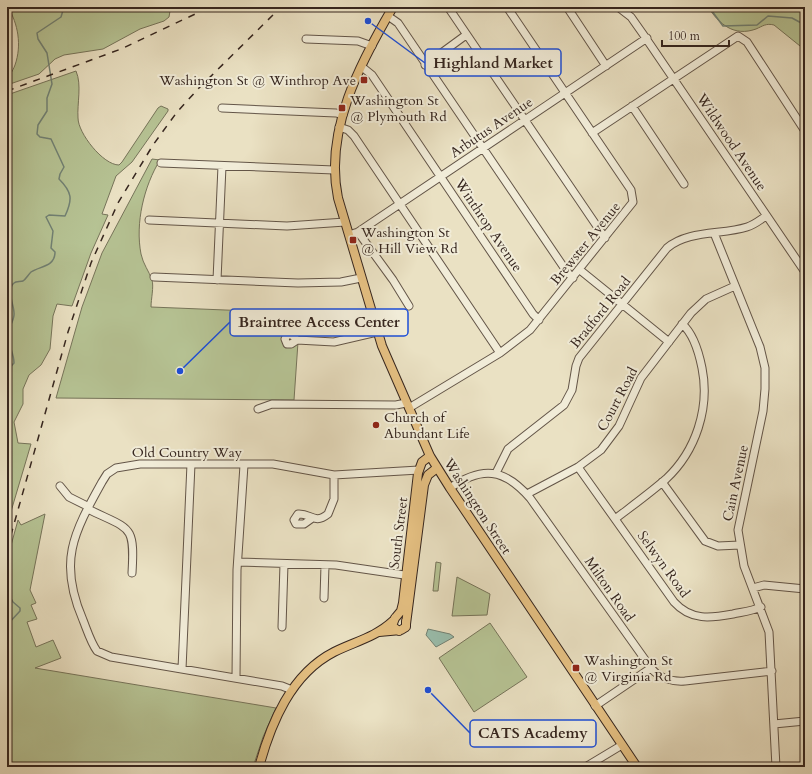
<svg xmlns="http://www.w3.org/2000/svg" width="812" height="774" font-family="Cardo,serif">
	<rect width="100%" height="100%" fill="#eae1c3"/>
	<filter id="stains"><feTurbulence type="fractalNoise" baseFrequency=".005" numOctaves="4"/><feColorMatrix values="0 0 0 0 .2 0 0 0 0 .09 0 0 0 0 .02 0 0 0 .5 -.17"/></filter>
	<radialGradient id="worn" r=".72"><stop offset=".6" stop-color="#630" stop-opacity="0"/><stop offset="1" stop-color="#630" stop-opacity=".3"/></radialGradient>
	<!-- green -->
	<path fill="#b6c394" stroke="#76745a" d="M8,7H168L170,11L169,17L164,21L140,29L103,49L64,55L55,59L39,74L7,85C7,78 13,71 15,65C22,45 18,24 8,7Z
		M708,7H805V50L774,25C766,23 763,26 756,29C734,37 719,24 708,7Z
		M76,71C82,85 77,103 78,118C78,133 103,165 119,165L122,162L158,108L161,106L168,109V111L132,162L116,176L102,214L108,215L91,253L72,306L57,304L53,316L50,349L41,365L29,375L23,389V404L14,422L18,443L31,444L7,525V95Z
		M152,159L160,160C144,186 135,223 141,254C143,264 149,271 152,280C154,287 151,299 151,307L300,313L294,400L56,398L82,307L102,253Z
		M45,514L30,590L36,603L31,605L37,619L27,622L36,647L53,640L61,658L35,668L276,708L263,737L253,767H7V560L18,520L21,525Z
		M436,562L441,563L438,591H433Z
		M457,577L490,594L487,615L452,616Z
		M490,623L527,677L474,712L439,658Z"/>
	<!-- water -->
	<path fill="#99bead" stroke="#718174" d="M428,629L450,634L454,637L436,647L426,635Z"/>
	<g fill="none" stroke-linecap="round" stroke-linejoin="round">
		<!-- stream -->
		<path stroke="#718174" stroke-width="1.5" d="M709,7L723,26L757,25L768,16L792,18L805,25
			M7,371L14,363C14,353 8,345 8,336C7,328 15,321 14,313C14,305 6,290 14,283C16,281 20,282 23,281C26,279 28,275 31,272C40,266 55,267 55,252L51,248L53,231L46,217L49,215L65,216C73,199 72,192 59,179L60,174L64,167L51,139L40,137L37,134L38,125L47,111V98L52,84L47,53L38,39L37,33L61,17L64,7
			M7,591L13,602L20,608V611L7,625"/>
		<defs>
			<path id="minor" d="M448,7L605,238
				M567,7L606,66
				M618,7L631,17L643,34L805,272
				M388,16L398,23L567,272L573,278
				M306,39L358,41L372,46
				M425,65L466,35
				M362,67L372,75L533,314L539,320
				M632,106L684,184
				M222,108L336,113L343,115
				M339,127L348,130L354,136L500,353
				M592,133L738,36L747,42L805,131
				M161,163L334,170
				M149,220L287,226L345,222
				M358,232L393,280L409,306
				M714,233L760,347L765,368V389L763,411L738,530L744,566L769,632L776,767
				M349,235L358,232L647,38
				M580,270L669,342
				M154,277L298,283L341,282L361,278
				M217,280L222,166
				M287,335H292L297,340L291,344H287L285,339Z
				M297,340L334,342L377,332
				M409,408L500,353L530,330L633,202L631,190L507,7
				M258,409L272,404L396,405L406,403
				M578,467L674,602C691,621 711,618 733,614C742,612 752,611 761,607
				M496,473L508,449L564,405L572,390L576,366L579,358L667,248C688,230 722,235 747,227C754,225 760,220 766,216
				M662,482L705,541L718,546L740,545
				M60,486L69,497L89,507
				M450,488C482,466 504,468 530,498L651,668C659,678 672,682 685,681L772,671
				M527,494L578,467L601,450L619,426L641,378L691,313L706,299L735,286
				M88,509C130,530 135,523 132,573
				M311,519L304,524H296L294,520L298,514C311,513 314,525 328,514L334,499V475
				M615,519C632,506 650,493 666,479C696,451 710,408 702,368C699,353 694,334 682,324
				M238,562L336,565L411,576
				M753,588L764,585L805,589
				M324,598L325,565
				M282,627L284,564
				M182,669L191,464
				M236,678L237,570L244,465
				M292,690L282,686L111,657L97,651C91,643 87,630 83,620C58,562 73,534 102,482L107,474L116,468L140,464H273L334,475L419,470
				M595,706L651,668
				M774,724L805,721
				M587,766L622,745"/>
			<path id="major" d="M393,7C360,63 324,131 338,198L382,346L430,456L450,488L637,767
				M396,617L401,611L403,603L418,473L422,462L430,456
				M395,618L392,626L399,631
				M406,624L424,485L428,475L437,468
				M379,632L401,630L406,627V621
				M259,767C271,723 291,674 334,652C354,642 376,637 393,621"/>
		</defs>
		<!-- minor casing -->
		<use href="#minor" stroke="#635548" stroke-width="9"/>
		<!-- major casing -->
		<use href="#major" stroke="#36261f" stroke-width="10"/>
		<!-- minor -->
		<use href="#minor" stroke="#f1ecd8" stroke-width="7"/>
		<!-- major -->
		<use href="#major" stroke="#e5c082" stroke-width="8"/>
		<!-- rail -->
		<path stroke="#36261f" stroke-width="1.5" stroke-dasharray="7 7" stroke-linecap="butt" d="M7,91L121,49L210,7
			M7,549L68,332L91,263L118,203L153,145L177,112L198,89L281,7"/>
	</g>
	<!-- markers -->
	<g fill="#8f2418" stroke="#f1ecd8" stroke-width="1.5">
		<rect x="360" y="76" width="8" height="8" rx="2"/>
		<rect x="338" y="104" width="8" height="8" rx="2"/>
		<rect x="349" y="236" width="8" height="8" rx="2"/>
		<circle cx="376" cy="425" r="4"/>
		<rect x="572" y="664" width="8" height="8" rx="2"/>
	</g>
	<g text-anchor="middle" stroke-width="4" stroke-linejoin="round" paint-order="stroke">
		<!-- poi labels -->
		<g font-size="14" fill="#36261f" stroke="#f1ecd8" text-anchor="start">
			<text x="356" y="85" text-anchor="end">Washington St @ Winthrop Ave</text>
			<text x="350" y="105">Washington St<tspan x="350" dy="16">@ Plymouth Rd</tspan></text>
			<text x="361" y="237">Washington St<tspan x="361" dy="16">@ Hill View Rd</tspan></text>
			<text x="384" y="422">Church of<tspan x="384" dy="16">Abundant Life</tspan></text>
			<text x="584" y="665">Washington St<tspan x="584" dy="16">@ Virginia Rd</tspan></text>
		</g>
		<!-- street labels -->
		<g font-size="14" fill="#36261f" stroke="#f1ecd8">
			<text transform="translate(491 127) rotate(-34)" y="5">Arbutus Avenue</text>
			<text transform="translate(732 142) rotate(56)" y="5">Wildwood Avenue</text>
			<text transform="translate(489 225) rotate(56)" y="5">Winthrop Avenue</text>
			<text transform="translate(585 243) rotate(-51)" y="5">Brewster Avenue</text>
			<text transform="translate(600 312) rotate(-51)" y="5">Bradford Road</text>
			<text transform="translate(617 399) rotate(-62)" y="5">Court Road</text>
			<text x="187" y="457">Old Country Way</text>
			<text transform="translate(735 483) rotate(-78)" y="5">Cain Avenue</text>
			<text transform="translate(478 506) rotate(57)" y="5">Washington Street</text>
			<text transform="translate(398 533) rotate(-83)" y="5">South Street</text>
			<text transform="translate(664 564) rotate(54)" y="5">Selwyn Road</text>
			<text transform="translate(610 589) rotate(55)" y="5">Milton Road</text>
		</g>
	</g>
	<!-- callouts -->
	<path fill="none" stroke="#1d4ed8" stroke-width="1.5" d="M368 21L425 63M180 371L230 322M428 690L470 733"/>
	<g fill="#1d4ed8" stroke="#f1ecd8" stroke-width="1.5">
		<circle cx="368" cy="21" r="4"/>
		<circle cx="180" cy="371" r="4"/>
		<circle cx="428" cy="690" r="4"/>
	</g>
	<g fill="#f1ecd8" stroke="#1d4ed8" stroke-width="1.5">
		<rect x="425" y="49" width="136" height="27" rx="4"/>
		<rect x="230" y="309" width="178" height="27" rx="4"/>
		<rect x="470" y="720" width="126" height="27" rx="4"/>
	</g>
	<g font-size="15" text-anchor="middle" font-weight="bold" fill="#36261f">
		<text x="493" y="68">Highland Market</text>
		<text x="319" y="327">Braintree Access Center</text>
		<text x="533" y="738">CATS Academy</text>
	</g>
	<!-- margin -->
	<rect width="812" height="774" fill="none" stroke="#eae1c3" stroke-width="24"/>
	<rect x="8" y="8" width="796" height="758" fill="none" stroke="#36261f" stroke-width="2"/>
	<rect x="12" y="12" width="788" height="750" fill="none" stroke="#36261f"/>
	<!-- scale -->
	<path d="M662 40v6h67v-6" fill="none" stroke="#36261f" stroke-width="2"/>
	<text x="668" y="40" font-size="12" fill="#36261f" stroke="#f1ecd8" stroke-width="3" paint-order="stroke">100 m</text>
	<rect width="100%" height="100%" filter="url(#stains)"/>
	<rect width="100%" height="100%" fill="url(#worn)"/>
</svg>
